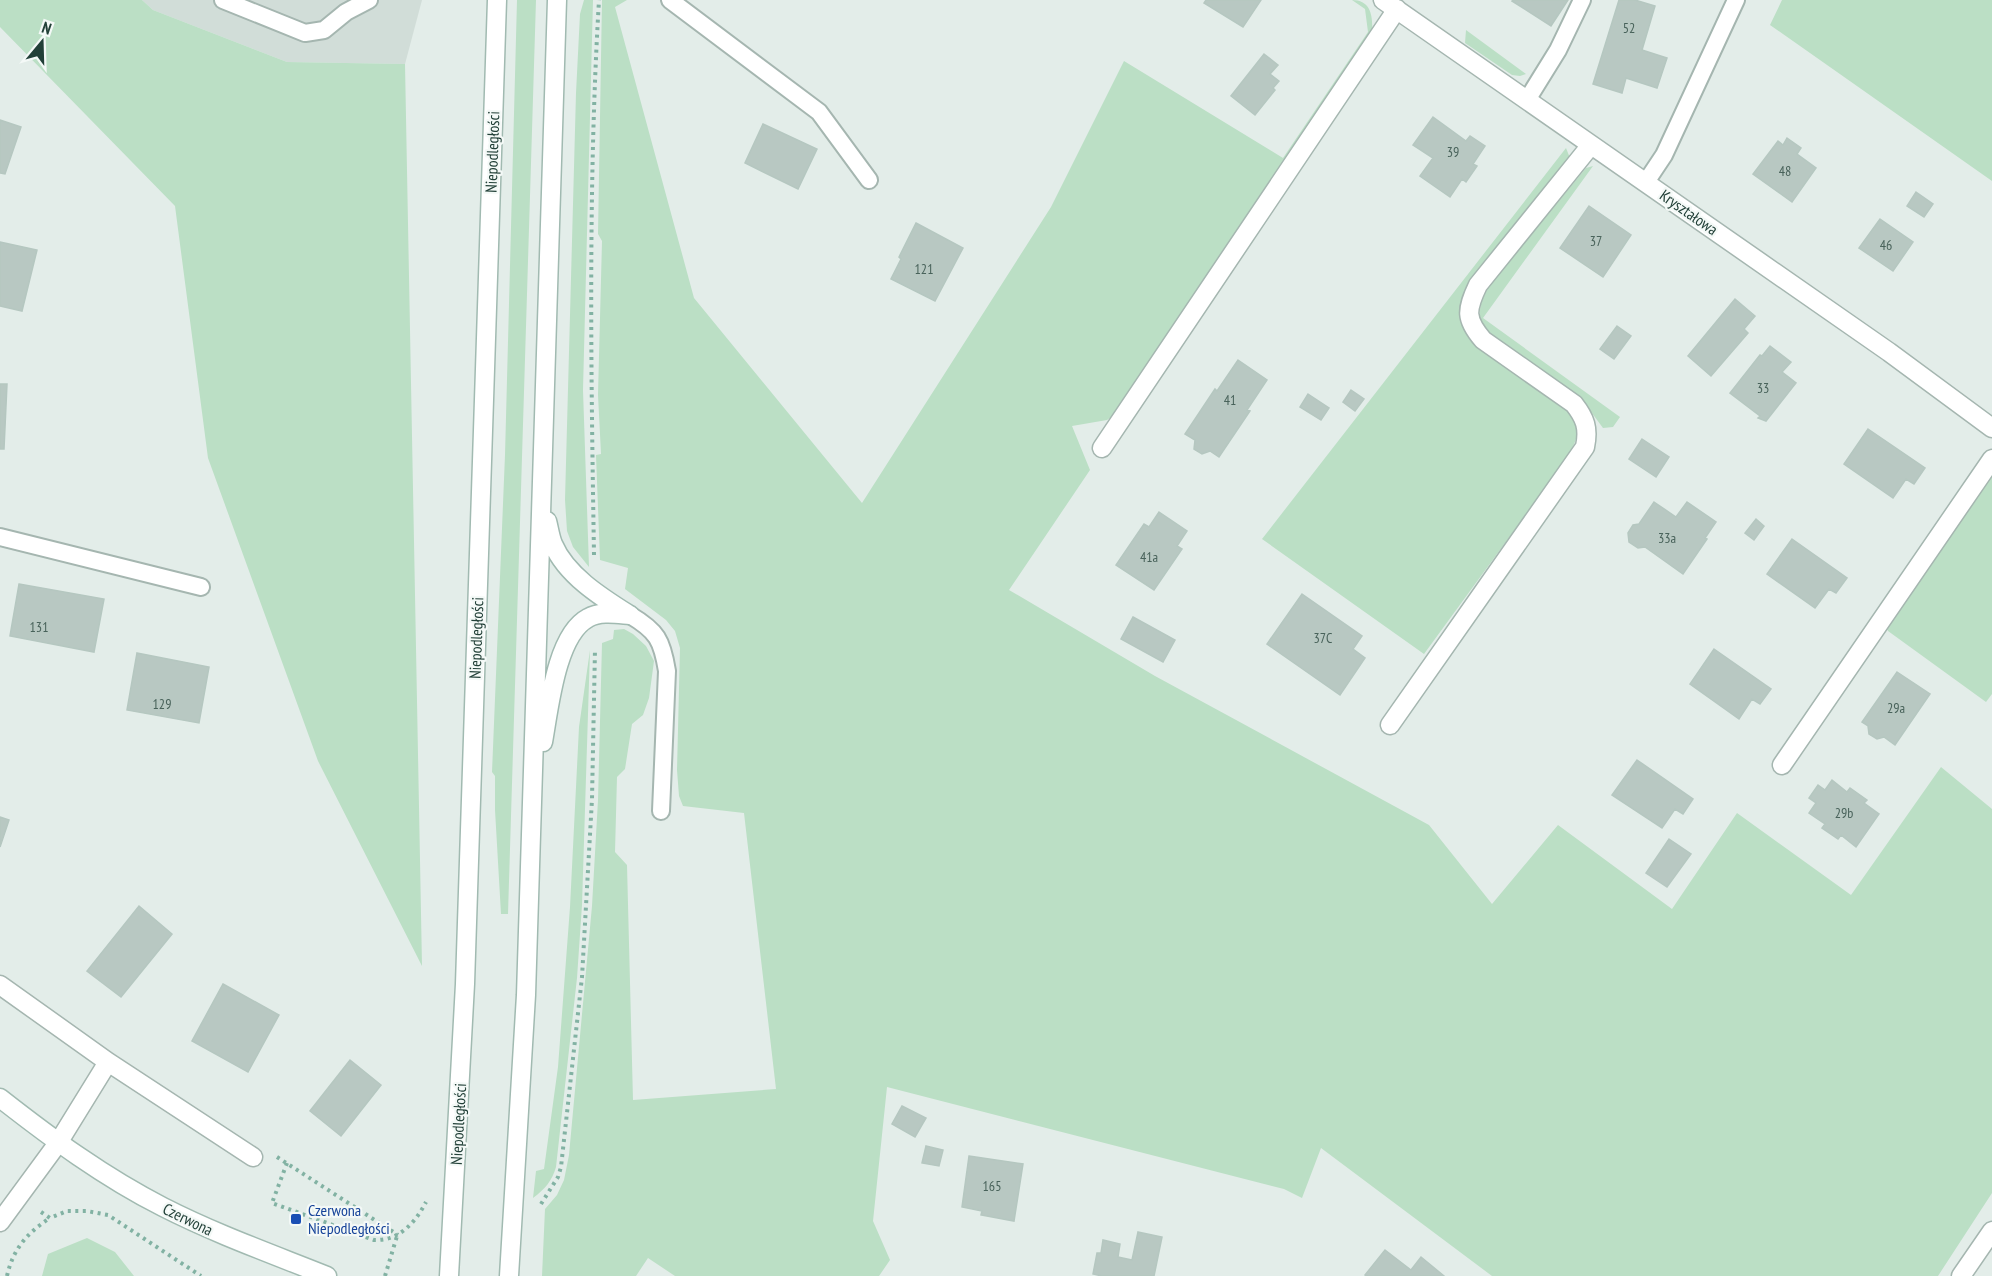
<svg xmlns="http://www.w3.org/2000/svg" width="1992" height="1276" font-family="'PT Sans Narrow',sans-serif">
	<rect width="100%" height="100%" fill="#e3ede9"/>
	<!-- built -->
	<path fill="#d1ddd8" d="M142,0H422L405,64L287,62L153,10Z"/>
	<!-- green -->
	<path fill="#bbdfc5" d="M0,0H142L153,10L287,62L405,64L422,966L318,761L208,458L175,206L0,27Z
		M517,0H536L508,914H501L495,810V776L492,772L505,455Z
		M584,0H593L583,390L589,567L573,547L567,531L565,500L576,93L580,14Z
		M602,0H627L615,7L694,298L862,503L1051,207L1124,61L1283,158L1368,32L1365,9L1352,0C1372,0 1373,18 1372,33L1117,413L1107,420L1072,426L1090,470L1009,590L1155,676L1429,825L1492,904L1558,825L1672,909L1737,813L1851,895L1941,767L1992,809V1193L1938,1276H1492L1321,1148L1302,1198L1284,1189L887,1087L873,1221L890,1260L879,1276H675L648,1258L636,1276H542L545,1209L557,1195L564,1180L569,1155L592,906L598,800L602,643L613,639L614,630L624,629L633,634L646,646L654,661L649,698L643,715L632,724L625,769L617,777L615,852L627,865L633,1100L776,1089L744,813L683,806L679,796L677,770L680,648L675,631L666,620L625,589L628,568L600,560L596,455L601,454L598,395L602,241L598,234Z
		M1782,0H1992V181L1770,25Z
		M1466,30L1526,74L1520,76L1512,75L1465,43Z
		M1566,148L1570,158L1469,285C1458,306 1457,319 1470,340L1568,410C1586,430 1574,446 1562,465L1424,654L1262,539Z
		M1593,166L1483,318L1620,417L1613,427L1603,428L1583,401L1487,332C1474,315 1481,301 1490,284L1586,168Z
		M1992,474V694L1986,702L1888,631L1886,626Z
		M590,650L582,905L577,978L556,1167C552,1181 545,1189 533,1198L536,1171L544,1169L558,1067L570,907L579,727Z
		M87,1238L115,1252L134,1276H42L48,1254Z"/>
	<!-- building -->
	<path fill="#b8c8c2" stroke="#b5c7c0" stroke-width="1.5" d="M1206,0H1261L1243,27L1204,3Z
		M1513,0H1568L1551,26L1512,1Z
		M1619,0H1635L1655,6L1642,50L1667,58L1657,88L1626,78L1622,93L1593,84Z
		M1264,54L1278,65L1270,74L1279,81L1273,88L1275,90L1255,115L1231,96Z
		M1433,117L1466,141L1470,136L1485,146L1473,164L1477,166L1466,182L1462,179L1450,197L1420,176L1433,158L1413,145Z
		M0,120L21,127L5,174L0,173Z
		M763,124L817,149L798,189L745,163Z
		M1787,138L1801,148L1797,154L1816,168L1792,202L1753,174L1778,141L1783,145Z
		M1916,192L1933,204L1924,217L1907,206Z
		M1589,206L1631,235L1603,277L1560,248Z
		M1880,219L1913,242L1893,271L1859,248Z
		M916,223L963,248L935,301L891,279L901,259L899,257Z
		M0,242L37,250L22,311L0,306Z
		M1735,299L1755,316L1744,329L1748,333L1711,376L1688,356Z
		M1617,326L1631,336L1614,359L1600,349Z
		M1770,346L1791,362L1782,372L1796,383L1766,421L1758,418L1760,416L1730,393L1760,355L1762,356Z
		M1238,360L1267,380L1247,410L1250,411L1219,457L1210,451L1202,454L1194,449L1195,440L1185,434L1215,389L1217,391Z
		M0,384H7L4,449H0Z
		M1351,390L1364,399L1355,411L1343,402Z
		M1308,394L1329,408L1321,420L1300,407Z
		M1868,429L1925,468L1914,484L1906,479L1893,498L1844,464Z
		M1642,439L1669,457L1656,477L1629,459Z
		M1654,502L1676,517L1687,502L1716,522L1705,538L1707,539L1683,574L1645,547L1638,548L1629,542L1628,533L1633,525L1639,524Z
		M1159,512L1187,531L1177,546L1182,549L1154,590L1116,565L1144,524L1149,527Z
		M1756,519L1764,526L1754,540L1745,533Z
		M1792,539L1847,578L1836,593L1829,589L1815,608L1767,574Z
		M19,584L104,599L94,652L10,636Z
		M1302,594L1362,636L1353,649L1365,658L1340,695L1267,644Z
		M1133,617L1175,640L1163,662L1121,639Z
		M1714,649L1771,689L1760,704L1752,699L1739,719L1690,684Z
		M137,653L209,667L199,723L127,710Z
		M1897,672L1930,694L1895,745L1884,737L1877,739L1869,734L1868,726L1862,722Z
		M1637,760L1693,799L1683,814L1675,809L1662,828L1612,795Z
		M1832,780L1847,792L1850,788L1867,800L1864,803L1879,814L1856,847L1841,835L1838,839L1822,828L1825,824L1809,813L1816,803L1809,798L1818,785L1825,790Z
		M0,817L9,820L0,847Z
		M1669,839L1691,854L1667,887L1646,873Z
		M139,906L172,934L121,997L87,971Z
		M223,984L279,1015L248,1072L192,1041Z
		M350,1060L381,1085L341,1136L310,1111Z
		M902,1106L926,1118L915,1137L892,1124Z
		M926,1146L943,1150L939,1166L922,1163Z
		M969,1156L1023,1164L1014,1221L981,1215L982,1211L962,1207Z
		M1138,1232L1162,1237L1154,1276H1102L1093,1274L1097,1253H1101L1103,1240L1120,1244L1118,1257L1132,1260Z
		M1385,1250L1411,1270L1421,1257L1444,1276H1367L1365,1275Z"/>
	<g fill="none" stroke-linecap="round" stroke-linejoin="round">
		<defs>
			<path id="lane" d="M223,0L305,33L324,30L346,12L369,0
				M670,0L819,112L869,180
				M1527,100L1558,50L1582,0
				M1646,182L1664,155L1736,0
				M0,537L201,587
				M630,615C657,631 662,640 667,671L661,811"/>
			<path id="street" d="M1383,0L1889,352L1992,428
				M1102,448L1397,9
				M1390,725L1585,447C1589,428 1585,418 1574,404L1483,340C1465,319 1466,310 1478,285L1591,145
				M1782,765L1992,459
				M0,985L108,1062
				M0,1222L58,1143L108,1062L253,1157
				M1961,1276L1992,1231"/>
			<path id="secondary" d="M547,521C549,528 550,537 553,544C566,575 601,597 628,614
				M543,742C549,709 556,635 588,618C600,611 617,614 630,615
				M0,1098C51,1138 104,1177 163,1207C216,1234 272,1254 327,1276
				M449,1276L465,984L497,0
				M509,1276L526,995L557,0"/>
		</defs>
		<!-- lane casing -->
		<use href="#lane" stroke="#a5b6b0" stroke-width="20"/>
		<!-- street casing -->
		<use href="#street" stroke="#a5b6b0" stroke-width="21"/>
		<!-- secondary casing -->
		<use href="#secondary" stroke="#a1bab1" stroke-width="21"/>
		<!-- path -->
		<path stroke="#82b2a3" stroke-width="4" stroke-dasharray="3 4.5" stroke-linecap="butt" d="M594,555C591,370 588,185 599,0
			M277,1157L398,1235
			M287,1163L272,1203L374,1240C399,1241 415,1223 426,1202
			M541,1204L558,1177L561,1167L582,977L592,799L595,649
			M41,1212L50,1218L67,1211H87L108,1215L201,1276
			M7,1276C13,1249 27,1233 50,1218
			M385,1276L397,1236"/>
		<!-- lane -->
		<use href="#lane" stroke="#fff" stroke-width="16"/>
		<!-- street -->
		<use href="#street" stroke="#fff" stroke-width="18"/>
		<!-- secondary -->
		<use href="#secondary" stroke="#fff" stroke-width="18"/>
	</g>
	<!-- markers -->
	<rect fill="#1a4fb4" stroke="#f4f9f7" stroke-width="2" x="290" y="1213" width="12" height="12" rx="3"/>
	<g text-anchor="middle" stroke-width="4.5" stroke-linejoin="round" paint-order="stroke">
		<!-- number labels -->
		<g font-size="14" fill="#48625a">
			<text x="1629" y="33">52</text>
			<text x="1453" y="157">39</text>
			<text x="1785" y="176">48</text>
			<text x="1596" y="246">37</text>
			<text x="1886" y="250">46</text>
			<text x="924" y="274">121</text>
			<text x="1763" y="393">33</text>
			<text x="1230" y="405">41</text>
			<text x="1667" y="543">33a</text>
			<text x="1149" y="562">41a</text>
			<text x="39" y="632">131</text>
			<text x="1323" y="643">37C</text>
			<text x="162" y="709">129</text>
			<text x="1896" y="713">29a</text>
			<text x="1844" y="818">29b</text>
			<text x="992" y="1191">165</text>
		</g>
		<!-- street labels -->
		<g font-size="16" fill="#224038" stroke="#f4f9f7">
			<text transform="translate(492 152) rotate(-88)" y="6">Niepodległości</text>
			<text transform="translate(1689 212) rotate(35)" y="6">Kryształowa</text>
			<text transform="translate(476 638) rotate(-88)" y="6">Niepodległości</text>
			<text transform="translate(458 1124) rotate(-87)" y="6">Niepodległości</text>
			<text transform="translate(188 1219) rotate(26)" y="6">Czerwona</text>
		</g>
		<!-- transit labels -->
		<g font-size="16" fill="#164399" stroke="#f4f9f7" text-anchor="start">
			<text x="308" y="1216">Czerwona<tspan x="308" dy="18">Niepodległości</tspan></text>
		</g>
	</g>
	<!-- north arrow -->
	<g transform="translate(42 42) rotate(19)" stroke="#f4f9f7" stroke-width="4.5" paint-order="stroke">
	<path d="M0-4.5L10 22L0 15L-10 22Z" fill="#224038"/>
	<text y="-9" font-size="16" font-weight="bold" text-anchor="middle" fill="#224038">N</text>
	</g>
</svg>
